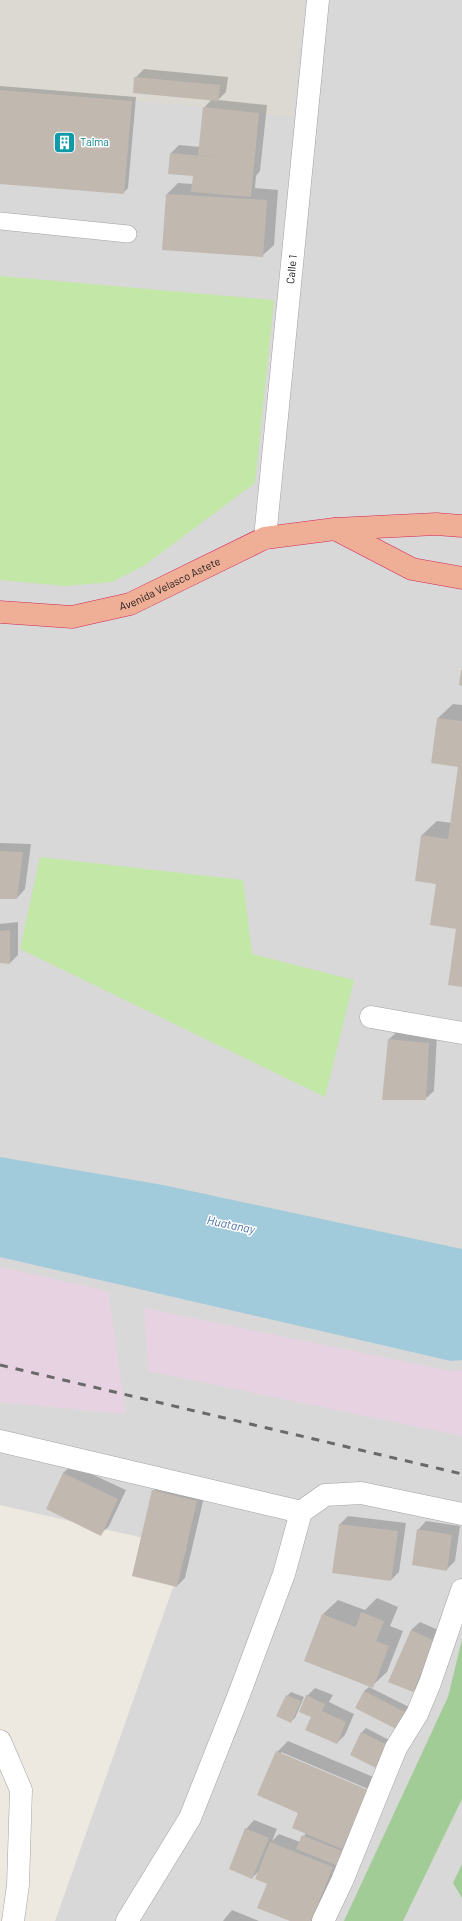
<svg xmlns="http://www.w3.org/2000/svg" width="462" height="1921" font-family="Barlow,sans-serif">
	<rect width="100%" height="100%" fill="#ede9e0"/>
	<!-- residential -->
	<path fill="#d9d8d8" d="M0,0H462V1921H55L187,1548L0,1505Z"/>
	<!-- industrial -->
	<path fill="#e6d2e1" d="M0,1267L108,1291L126,1414L0,1402Z
		M144,1308L451,1371L462,1370V1436L148,1371Z"/>
	<!-- airport -->
	<path fill="#dbd9d2" d="M0,0H305L293,117L183,105L132,101L0,184Z"/>
	<!-- grass -->
	<path fill="#c2e7a6" d="M0,276L274,300L255,483L145,565L112,582L65,586L0,580Z
		M40,857L243,880L252,954L354,980L325,1097L20,949Z"/>
	<!-- forest -->
	<path fill="#a2cc95" d="M462,1639V1799L403,1921H344L448,1697Z
		M462,1864V1898L453,1883Z"/>
	<!-- water -->
	<path fill="#a1cada" d="M0,1157L163,1185L462,1249V1360L451,1361L0,1257Z"/>
	<!-- shadow -->
	<path fill="#0003" fill-rule="evenodd" d="M144,69L228,77L226,92L218,100L267,105L260,171L256,176L255,188L278,190L274,245L262,256L167,194L178,183L193,184L194,175L171,153L179,145L200,147L204,108L212,99L135,78Z
		M0,86L136,97L128,188L123,193L0,183Z
		M453,704L462,705V986L457,928L437,883L422,835L437,821L452,823L460,766L438,718Z
		M0,843L31,844L25,889L17,898H0Z
		M18,922V955L10,963L0,962V924Z
		M398,1031L437,1035L434,1091L425,1099L389,1039Z
		M72,1465L126,1490L109,1526L101,1534L63,1473Z
		M162,1482L205,1493L185,1578L177,1586L153,1491Z
		M348,1516L406,1523L399,1572L391,1580L340,1524Z
		M426,1521L460,1526L455,1561L446,1570L418,1530Z
		M377,1598L398,1607L390,1626L403,1631L387,1672L372,1686L323,1614L338,1600L365,1610Z
		M420,1622L443,1632L421,1683L413,1691L411,1630Z
		M369,1687L409,1707L400,1724L364,1691Z
		M315,1688L333,1695L329,1702L354,1714L345,1735L337,1743L307,1696Z
		M291,1692L304,1697L295,1718L290,1722L287,1696Z
		M366,1728L391,1741L380,1763L362,1732Z
		M288,1741L378,1779L353,1837L344,1846L346,1847L314,1921H293L260,1870L252,1878L246,1829L254,1820L277,1829L272,1841L279,1834L300,1842L306,1833L277,1752ZM281,1752L373,1791L372,1793L281,1754Z
		M232,1910L259,1921H223Z"/>
	<!-- building -->
	<path fill="#c1b8b0" d="M134,77L220,85L218,101L133,93Z
		M0,90L132,101L124,194L0,184Z
		M203,107L259,113L251,197L191,192L193,176L168,174L170,153L226,158L198,155Z
		M166,194L267,200L263,257L162,250Z
		M461,670H462V686L459,685Z
		M437,718L462,721V987L448,985L456,929L430,925L436,884L415,881L421,835L448,839L458,767L431,763Z
		M0,851L23,852L17,899H0Z
		M10,930V964L0,963V931Z
		M388,1039L429,1043L426,1100H382Z
		M63,1473L118,1499L101,1536L46,1509Z
		M152,1490L197,1501L177,1587L132,1576Z
		M339,1524L398,1531L391,1581L332,1573Z
		M417,1529L452,1535L447,1571L412,1565Z
		M361,1612L384,1621L376,1641L389,1646L373,1688L304,1661L322,1614L356,1627Z
		M411,1630L435,1641L413,1692L388,1682Z
		M364,1691L405,1712L396,1729L355,1708Z
		M286,1695L301,1701L291,1723L276,1716Z
		M306,1695L325,1704L322,1711L346,1722L337,1744L305,1730L311,1717L299,1712Z
		M361,1732L387,1745L376,1768L350,1755Z
		M276,1751L368,1790L342,1849L292,1828L298,1813L257,1795Z
		M245,1828L269,1838L252,1879L229,1869Z
		M302,1835L342,1851L336,1865L296,1849Z
		M270,1842L333,1867L311,1921H290L257,1908L267,1884L255,1879Z"/>
	<g fill="none" stroke-linecap="round" stroke-linejoin="round">
		<defs>
			<path id="service" d="M0,221L128,234"/>
			<g id="minor">
				<path id="s1" d="M265,538L318,0"/>
				<path d="M371,1017L462,1033"/>
				<path d="M0,1441L301,1512"/>
				<path d="M0,1741L21,1790L18,1885L13,1921"/>
				<path d="M127,1921L190,1818L238,1697L284,1574L301,1512L325,1495L361,1493L462,1514"/>
				<path d="M323,1921L342,1881L396,1748L417,1714L430,1683L462,1590"/>
			</g>
			<g id="trunk">
				<path d="M335,529L412,569L462,578"/>
				<path id="s2" d="M0,612L72,617L130,604L265,538L335,529L436,524L462,526"/>
			</g>
		</defs>
		<!-- service casing -->
		<use href="#service" stroke="#a2a2a2" stroke-width="18"/>
		<!-- minor casing -->
		<use href="#minor" stroke="#a2a2a2" stroke-width="23"/>
		<!-- trunk casing -->
		<use href="#trunk" stroke="#d22657" stroke-width="23"/>
		<!-- service -->
		<use href="#service" stroke="#fff" stroke-width="17"/>
		<!-- minor -->
		<use href="#minor" stroke="#fff" stroke-width="22"/>
		<!-- trunk -->
		<use href="#trunk" stroke="#efae96" stroke-width="22"/>
		<!-- rail -->
		<path stroke="#696969" stroke-width="3" stroke-dasharray="8 8" stroke-linecap="butt" d="M0,1365L462,1474"/>
	</g>
	<!-- icons -->
	<defs>
		<symbol id="building-square" viewBox="-11 -11 22 22"><rect x="-9" y="-9" width="18" height="18" rx="4" fill="#0f9aa8" stroke="#fff"/><path d="M-4-6H4V6H1V3H-1V6H-4ZM-2.5-4.3h1.7v1.8h-1.7ZM.8-4.3h1.7v1.8H.8ZM-2.5-1h1.7V.8h-1.7ZM.8-1h1.7V.8H.8Z" fill="#fff"/></symbol>
	</defs>
	<g fill-rule="evenodd">
		<use href="#building-square" x="52" y="130" width="25" height="25"/>
	</g>
	<g text-anchor="middle" stroke-width="3" stroke-linejoin="round" paint-order="stroke">
		<!-- culture labels -->
		<g font-size="11" fill="#0d838f" stroke="#fff" text-anchor="start">
			<text x="80" y="146">Talma</text>
		</g>
		<!-- street labels -->
		<g font-size="11" fill="#1b1b1b" stroke="#fff">
			<text dy="4" stroke="none"><textPath href="#s1" startOffset="270">Calle 1</textPath></text>
			<text dy="4" stroke="none"><textPath href="#s2" startOffset="176">Avenida Velasco Astete</textPath></text>
		</g>
		<!-- water labels -->
		<g font-size="12" font-style="italic" fill="#4a73a8" stroke="#fff">
			<text transform="translate(231 1225) rotate(12)" y="4">Huatanay</text>
		</g>
	</g>
</svg>
